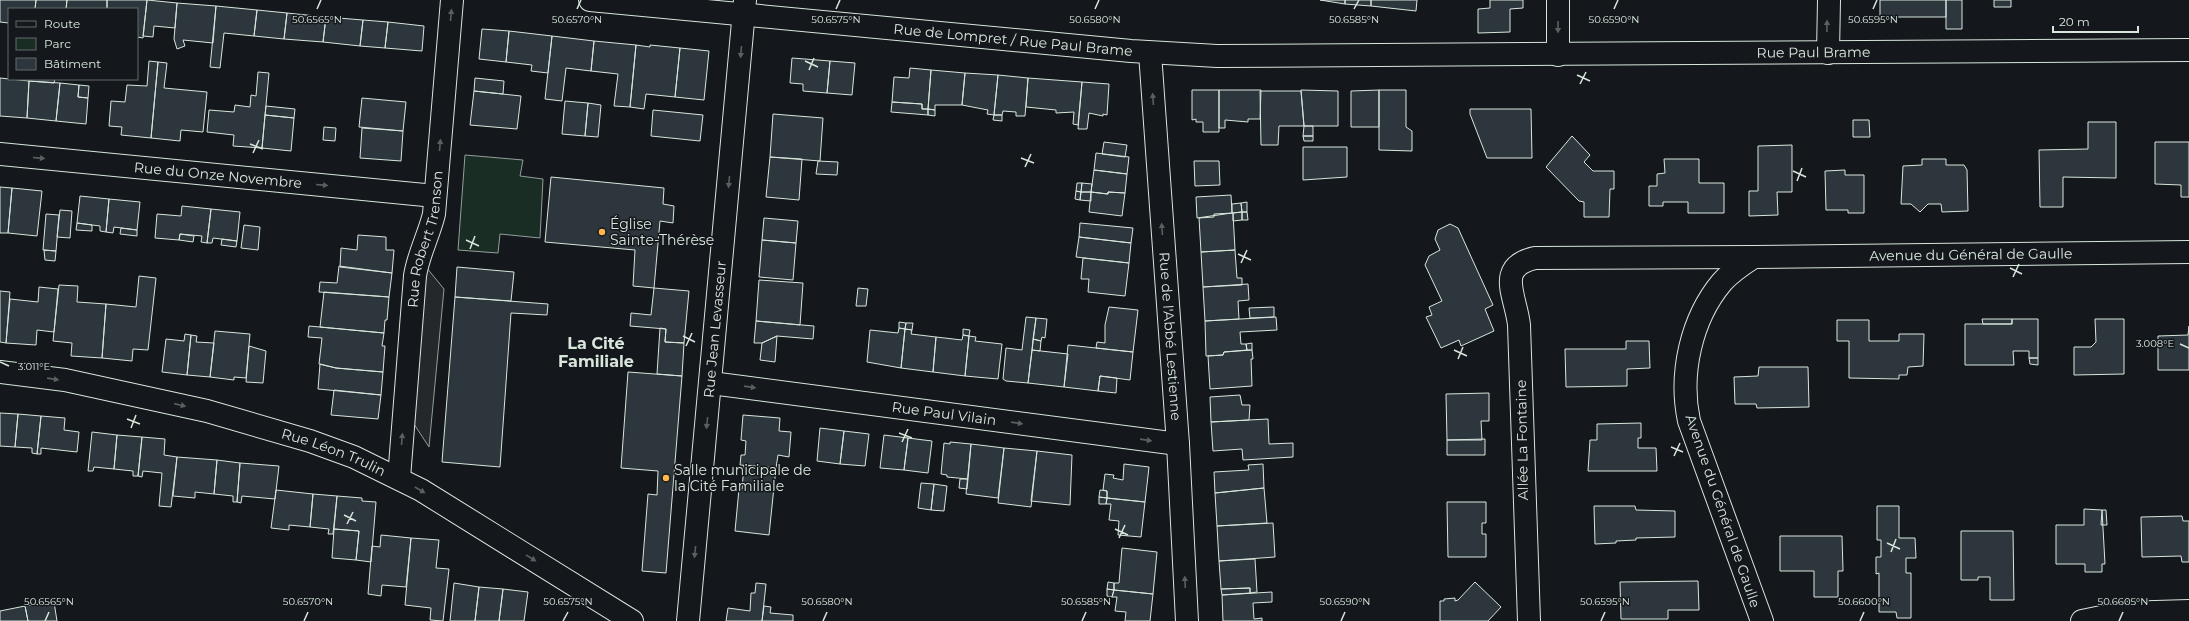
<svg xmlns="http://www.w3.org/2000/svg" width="2189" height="621" font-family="Montserrat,sans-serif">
	<rect width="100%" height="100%" fill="#14181c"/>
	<!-- green -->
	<path fill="#1a2d24" stroke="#939e99" d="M465,155L523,160L520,176L543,179L540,238L500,234L498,253L458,250Z"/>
	<!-- parking -->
	<path fill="#24282b" stroke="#939e99" d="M426,267L444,289L429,447L410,418Z"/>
	<!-- building -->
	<path fill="#2c363c" stroke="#d8e6dc" d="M0,0H36L35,9H9V23L0,22Z
		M36,0H67L66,9H35Z
		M67,0H107V9H66Z
		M107,0H147L143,38L137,37V9H107Z
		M147,0L177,3L175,28L154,26L153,37L143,36Z
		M1320,0H1345V4Z
		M1345,0H1371V6L1345,4Z
		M1371,0H1417L1416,11L1371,6Z
		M1490,0H1523V8L1510,9V32L1478,33V9L1490,8Z
		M1880,0H1946V17H1880Z
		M1946,0H1962V29H1946Z
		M1994,0H2011V7H1994Z
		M177,3L216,6L213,43L183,40L185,46L177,49L174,39Z
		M216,6L257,10L254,36L224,33L220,68L210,67Z
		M257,10L287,13L284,39L254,36Z
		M287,13L326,17L323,42L284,39Z
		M326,17L363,20L360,46L323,42Z
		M363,20L388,22L385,48L360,46Z
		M388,22L424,26L422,51L385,48Z
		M482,29L509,31L506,62L479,59Z
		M509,31L552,36L548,73L531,71L532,65L506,62Z
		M552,36L594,41L591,71L566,68L562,101L545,99Z
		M594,41L636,45L630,107L614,106L618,74L591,71Z
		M636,45L650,47V45L680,48L675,97L646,94L644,109L630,107Z
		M680,48L709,51L704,100L675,97Z
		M792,58L830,61L827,93L803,91V84L790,83Z
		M149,61L158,62L151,138L121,135L122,127L109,126L111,101L125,102L127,85L147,86Z
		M830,61L855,63L852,95L827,93Z
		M158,62L167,63L164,88L207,92L203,132L181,130L180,141L151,138Z
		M910,68L931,70L928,109H922V104L892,102L894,77L909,78Z
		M931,70L965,73L962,105H935V110L928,109Z
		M258,72L269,73L262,148L233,146L234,135L207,132L209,110L234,112L235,105L250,107L251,95L256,96Z
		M965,73L998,75L994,115L987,114L988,110L962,105Z
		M998,75L1028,78L1025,116H1016V112L1003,111L1002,115H994Z
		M0,78L29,81L27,118L0,116Z
		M475,78L504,81L503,94L474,91Z
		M1028,78L1082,82L1078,125L1073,124L1074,112L1056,113V110L1026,107Z
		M28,79H55L54,83L29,81Z
		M29,81L60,83L56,121L27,118Z
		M1082,82L1109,84L1107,115L1103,114V116L1089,113L1087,129H1078Z
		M60,83L79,85L78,97L88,98L86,124L56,121Z
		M79,85L89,86L88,98L78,97Z
		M1192,90H1219V132H1203V122H1196V119L1192,120Z
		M1219,90H1261L1260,119H1248V122L1225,120V128H1219Z
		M1301,90L1338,91V126H1304Z
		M1379,90V127H1351V91Z
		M1379,90H1406V127L1412,131V151L1379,150Z
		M474,91L521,96L517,129L470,125Z
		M1260,91H1301L1304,126H1279L1278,145H1261Z
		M362,98L406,102L403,131L359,127Z
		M565,101L588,103L585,136L562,134Z
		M892,102L922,104V109H928V115L891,112Z
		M588,103L601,105L598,137L585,136Z
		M266,106L295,109L294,118L265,115Z
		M928,109L935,110V116L928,115Z
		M1470,109H1531L1532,158H1487L1470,114Z
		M653,110L703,115L700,141L651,136Z
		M773,114L823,118L820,161L770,157Z
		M265,115L294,118L291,151L262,148Z
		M994,115H1002V121L993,120Z
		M1853,120H1869L1870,137H1853Z
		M2088,122H2116V178L2063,177V207H2040L2039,150L2088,149Z
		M1304,126H1313V136H1303Z
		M324,127L336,128L335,141L323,140Z
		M362,128L403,131L401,161L360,158Z
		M1303,136H1313V141H1304Z
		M1572,136L1590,155L1584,162L1593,171H1614V189H1610L1609,217H1584V202L1579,201L1546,167Z
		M1104,142L1127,145L1125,157L1102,154Z
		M2155,142H2189V197H2181V185L2155,184Z
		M1792,145V192H1777L1778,215L1749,216V191H1758V146Z
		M1303,147H1347V177L1303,180Z
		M1096,153L1129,157L1127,174L1094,170Z
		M770,157L802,159L799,200L766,197Z
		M1664,159H1699V183H1724V213H1688V202H1663V206H1649V186H1657V174L1665,173Z
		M1922,159H1946V165H1964L1967,170L1968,211L1942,212L1941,204H1928L1920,212L1911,204H1901L1903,166L1922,165Z
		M818,161L838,162L837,175L816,174Z
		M1194,161H1219L1220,185L1195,186Z
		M1094,170L1127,174L1125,193L1108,192V194L1091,192Z
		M1845,170V175H1864V213H1848V210H1826L1825,171Z
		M551,177L664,188L663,204L674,206L673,223L660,221L654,288L633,286L635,250L545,242Z
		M1077,183H1082L1081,192L1076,191Z
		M1082,183L1092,184L1091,192H1081Z
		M0,187L12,188L8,233H0Z
		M12,188L42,191L37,236L8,233Z
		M1076,191L1081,192L1080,200L1075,199Z
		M1081,192H1091V201L1080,200Z
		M1091,192L1108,194V192L1125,193L1122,216L1089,212Z
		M1231,195L1232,213L1197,218L1196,197Z
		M80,196L109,199L106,232L100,231V226L77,223Z
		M109,199L140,202L137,230L114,227L113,233L106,232Z
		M1247,202V212H1242L1241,203Z
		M1241,203L1242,212L1232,213V204Z
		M182,206L211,209L207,243L201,242L202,236L180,234L179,240L155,238L157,214L181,216Z
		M211,209L240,212L237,241L213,238L212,243H207Z
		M60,210L72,211L70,238L57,237Z
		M1242,212H1247L1248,220H1242Z
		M1242,212V220L1233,221V213Z
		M1233,213L1235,250L1201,252L1199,218L1214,217V214Z
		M46,214L59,215L56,251L43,250Z
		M764,218L798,221L796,243L762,240Z
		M77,223L92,225V231L76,230Z
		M1080,223L1133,228L1131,243L1079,237Z
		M1450,224L1458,228L1493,305L1485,309L1494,331L1461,346L1459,340L1441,348L1426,317L1432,315L1429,307L1442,301L1425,265L1429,256L1440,250L1435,239L1438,230Z
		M244,225L260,227L258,250L241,248Z
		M121,228L137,230V236L120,234Z
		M180,234L194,236L193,242L179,240Z
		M358,235L386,237V250H394L392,273L340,267L341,248L357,250Z
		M1079,237L1131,243L1129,263L1076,257Z
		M222,239L237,241L236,247L221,245Z
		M762,240L796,243L793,280L759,277Z
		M44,250L56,251L55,261L45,260Z
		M1235,250L1237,278H1242V285L1203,287L1201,252Z
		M1083,258L1129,263L1125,296L1088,292L1089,279H1081Z
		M339,266L392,273L389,297L319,292L320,282L337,283Z
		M457,267L514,272L511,301L455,297Z
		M139,276L156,278L148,350L133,349L132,361L102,358L106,304L136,307Z
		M759,280L803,283L800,325L756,321Z
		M1248,284L1249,300L1238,301L1239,319L1205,321L1203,287Z
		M59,285L78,286L77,302L106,304L102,358L71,356L72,343L53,341Z
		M39,287L58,289L54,332L37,330L36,345L6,343L10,299L38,302Z
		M654,288L689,291L684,343L665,342L666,329L630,326L631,313L651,315Z
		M858,288L868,289L866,306H856Z
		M0,291L10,292L6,343L0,342Z
		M324,292L389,297L387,320H385L384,333L320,327Z
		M455,297L548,304L547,315L511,313L500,467L442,462Z
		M1109,307L1138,310L1133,352L1096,348L1097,342L1105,343V325Z
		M1274,307V317L1250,318L1249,308Z
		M1026,317L1036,318L1028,383L1006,381L1003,379L1006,348L1022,350Z
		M1276,317L1277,330L1240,332L1241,344H1246L1247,350L1224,352L1223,355L1206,356L1205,321Z
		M1036,318L1047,319L1045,338L1042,337L1041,341L1033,339Z
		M1982,319H2012V324H1983Z
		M2012,319H2038V358H2029V351H2013L2014,365H1965V324H2012Z
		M2095,319H2124V374L2074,375V347H2091L2096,342Z
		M1837,320H1869V341H1899V334H1924L1923,366L1908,367L1907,375H1899V379L1849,378V341H1837Z
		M756,321L814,326L813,339L777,336L762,343H754Z
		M899,322L906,323L905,329L899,328Z
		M906,323H913L912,330L905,329Z
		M309,326L384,333L382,346H385L383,372L336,368L319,364L322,338L308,337Z
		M2189,326V370H2158V336L2188,335Z
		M660,328L666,329L665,342L684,343L682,376L657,374Z
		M899,328L905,329L901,368L867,362L870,330L898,333Z
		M905,329L912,330L911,334L936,337L933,372L901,368Z
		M963,329L970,330L969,336L963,335Z
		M215,331L250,334L246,378L234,377V380L210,377Z
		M185,334L191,335L187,375L162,372L166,339L184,341Z
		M191,335L197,336L196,342L214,343L210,377L187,375Z
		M963,335L969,336L965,376L933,372L936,337L962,340Z
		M777,336L775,362L760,360L762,343Z
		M969,336L976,337L975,341L1002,344L998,379L965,376Z
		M1033,339L1041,341L1040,351L1032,350Z
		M1626,341H1649L1650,368L1627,369V386L1566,387L1565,349H1626Z
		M1252,343V350H1247L1246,344Z
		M1068,345L1133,352L1130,380L1100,376L1098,391L1064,387Z
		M249,346L266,351L263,383L246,382Z
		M1032,350L1068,354L1064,387L1028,383Z
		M1252,350L1253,359H1251L1252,386L1210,389L1208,356L1223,355L1224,352Z
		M2029,358H2038V365L2030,364Z
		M320,364L336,368L383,372L381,395L318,389Z
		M1759,367H1808L1809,407L1757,408L1756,404H1735L1734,377L1758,376Z
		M628,372L682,376L666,573L642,571L648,494L657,495L658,471L621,468Z
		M1100,376L1117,378L1116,393L1098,391Z
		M334,390L381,395L378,419L331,415Z
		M1489,393V421H1481L1482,440H1447L1446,394Z
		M1240,395L1242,405H1250L1249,420L1211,422L1210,397Z
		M0,413L18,414L15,447L0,446Z
		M18,414L41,416L37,454L32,453V448L15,447Z
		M743,415L780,418L779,431L791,432L789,457L778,455L776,468L740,465L741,455H745L746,441L741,440Z
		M41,416L65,418L64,430L79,432L77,452L41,448V454H37Z
		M1268,419L1269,444L1293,443V457L1243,460L1242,449L1213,451L1211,422Z
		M1641,423V438H1638V448H1656L1657,471H1588L1590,440H1597V424Z
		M820,428L844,431L840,464L817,461Z
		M844,431L869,434L865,466L840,464Z
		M92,432L117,435L114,469L94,467L93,471H88Z
		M117,435L142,437L138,476H133V471L114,469Z
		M884,435L908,438L904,470L880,468Z
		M142,437L165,439L164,455L177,457L171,507L159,506L162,473L143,471L142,477L138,476Z
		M908,438L932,441L928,473L904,470Z
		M1485,439V455H1447V440Z
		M950,442L971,444L968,479L947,477V475L941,474L944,443L950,444Z
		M971,444L1004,448L998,498L966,494Z
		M1004,448L1037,451L1031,507L998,503Z
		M1037,451L1072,455L1070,505L1031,501Z
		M177,457L217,460L214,494L195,492V498L173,496Z
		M217,460L240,463L237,502H233V496L214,494Z
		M240,463L279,466L275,499L242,496L241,503L237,502Z
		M1124,464L1149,467L1145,502L1107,498V491L1103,490L1105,474L1114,475L1113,478L1123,480Z
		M1263,464L1264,488L1215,493L1214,472L1249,470L1248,465Z
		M744,465L776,468L769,535L735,531L739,489H742Z
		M960,479H968L967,489L959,488Z
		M921,483L934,484L931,510L918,508Z
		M934,484L947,486L944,511L931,510Z
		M1264,488L1267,523L1217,526L1215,493Z
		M276,490L313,494L310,527L289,525V530L271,528Z
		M1100,490L1107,491V498L1099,497Z
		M313,494L337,496L333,534H328L329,529L310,527Z
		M337,496L362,498V501L376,502L371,562L356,560L359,531L334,529Z
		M1099,497L1107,498L1106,504H1099Z
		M1107,498L1145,502L1141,537L1118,535L1119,521L1109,520L1111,504H1106Z
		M1447,502H1486V523H1482V534H1486V557H1448Z
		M1594,506H1635L1636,510L1675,511V537L1636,538V540L1616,541V543L1595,544Z
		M1877,506H1899V538H1915L1916,558H1906V573H1911V618H1897L1896,612H1879V573L1876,574V557H1881V540H1877Z
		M2084,509L2102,510L2105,564H2102V572H2085V564H2056V525H2084Z
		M2102,510H2106L2107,525H2101Z
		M2182,516L2183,521H2189V562H2182L2181,556L2142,557L2141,517Z
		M1273,523L1275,557L1219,561L1217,526Z
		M334,529L359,531L356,560L332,558Z
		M1961,531H2013L2014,600H1990V577H1978V580H1961Z
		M381,535L411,538L406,587L382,585L381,596L368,594L372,546L380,547Z
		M1780,536H1842L1843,571H1838V597H1814V571H1780Z
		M411,538L439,540L436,568L449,569L443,621L430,620L431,608L405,605Z
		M1122,548L1157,552L1153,594L1114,590V583H1119Z
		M1255,559L1257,592L1250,593V588L1221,589L1219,561Z
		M1698,581L1699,610H1668V619H1621L1620,582Z
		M1108,582L1114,583V590L1107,589Z
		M1475,582L1501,607L1488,621H1440V601H1444V599L1455,598V601L1458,600Z
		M454,583L479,587L475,621H450Z
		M756,583L766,584L762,621H726L728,608L750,611L751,593H755Z
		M479,587L503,589L499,621H475Z
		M1250,588V593L1222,595L1221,589Z
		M503,589L528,592L524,621H499Z
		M1107,589L1114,590L1112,597L1107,596Z
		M1114,590L1153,594L1150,621H1125L1126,612L1115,611L1117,597H1112Z
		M1272,592V602L1253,603L1254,619L1262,618V621H1223L1222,595Z
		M54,602L57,621H28L25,606Z
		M25,606L28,621H0V611Z
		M764,606L771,607L770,613L793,615V621H762Z"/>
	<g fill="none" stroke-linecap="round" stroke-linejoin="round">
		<defs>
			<g id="minor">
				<path d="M1558,0V55"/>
				<path id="s1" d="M1150,53L1178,444L1187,621"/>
				<path d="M1828,53L1829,0"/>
				<path id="s2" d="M0,154L435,196"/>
				<path id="s3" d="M0,372L65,380L207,411L310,441L354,457L421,490L632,621"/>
				<path id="s4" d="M711,383L1178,444"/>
				<path id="s5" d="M399,478L415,276C418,255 429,235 434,214L452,0"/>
				<path id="s6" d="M688,621L745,0"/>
				<path d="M1529,621L1519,325C1516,296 1495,267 1535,258L1754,257"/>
				<path id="s7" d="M1762,621L1689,421C1679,374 1691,319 1722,282C1731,272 1743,264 1754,257L2189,252"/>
				<path d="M2082,621L2121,613L2189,611"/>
			</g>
			<g id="tertiary">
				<path id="s8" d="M590,0L1131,51L1217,56L2189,50"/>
			</g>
		</defs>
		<!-- minor casing -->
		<use href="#minor" stroke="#d8e6dc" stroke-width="24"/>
		<!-- tertiary casing -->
		<use href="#tertiary" stroke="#d8e6dc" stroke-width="24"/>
		<!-- minor -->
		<use href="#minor" stroke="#14181c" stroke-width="22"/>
		<!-- tertiary -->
		<use href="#tertiary" stroke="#14181c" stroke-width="22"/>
	</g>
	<!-- one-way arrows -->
	<defs><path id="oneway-solid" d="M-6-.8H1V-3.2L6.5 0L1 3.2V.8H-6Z"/></defs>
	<g fill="#59605f">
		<use href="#oneway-solid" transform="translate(451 15) rotate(-85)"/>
		<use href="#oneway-solid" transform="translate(1827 26) rotate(-89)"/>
		<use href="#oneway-solid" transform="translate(1558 27) rotate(90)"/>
		<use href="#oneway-solid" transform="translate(741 52) rotate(95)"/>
		<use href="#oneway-solid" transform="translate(1153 99) rotate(-94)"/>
		<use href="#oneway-solid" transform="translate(440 145) rotate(-85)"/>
		<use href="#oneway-solid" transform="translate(39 158) rotate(5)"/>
		<use href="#oneway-solid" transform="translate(729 182) rotate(95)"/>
		<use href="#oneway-solid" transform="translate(322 185) rotate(5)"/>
		<use href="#oneway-solid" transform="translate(1162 229) rotate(-94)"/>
		<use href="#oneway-solid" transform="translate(53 379) rotate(8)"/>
		<use href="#oneway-solid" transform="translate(750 387) rotate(8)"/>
		<use href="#oneway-solid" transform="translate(180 405) rotate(13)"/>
		<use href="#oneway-solid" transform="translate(707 423) rotate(96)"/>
		<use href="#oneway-solid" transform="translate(1017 423) rotate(8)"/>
		<use href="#oneway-solid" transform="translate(402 439) rotate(-85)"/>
		<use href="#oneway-solid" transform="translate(1146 440) rotate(8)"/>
		<use href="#oneway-solid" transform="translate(420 490) rotate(30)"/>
		<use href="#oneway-solid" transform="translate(695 552) rotate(96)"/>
		<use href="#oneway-solid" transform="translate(531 558) rotate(32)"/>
		<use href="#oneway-solid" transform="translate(1185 582) rotate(-93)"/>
	</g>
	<!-- ticks -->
	<path fill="none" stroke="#d8e6dc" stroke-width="1.5" d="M317,9L321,0M577,9L581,0M836,9L840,0M1095,9L1099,0M1354,9L1359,0M1614,9L1618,0M1873,9L1877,0M805,61L818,67M809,70L814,58M1577,75L1590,81M1580,84L1586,72M250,144L263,149M253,153L259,140M1021,158L1034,163M1025,167L1031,154M1793,171L1806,177M1797,181L1802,168M466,240L479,246M470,249L475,236M1238,254L1251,260M1241,263L1247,250M2010,268L2022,274M2013,277L2019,264M683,336L695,342M2180,344L2189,348M686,346L692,333M1454,350L1467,356M1458,359L1463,347M0,362L9,366M127,419L140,424M131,428L136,415M899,433L912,438M902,442L908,429M1671,447L1683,452M1674,456L1680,443M344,515L356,521M347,524L353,512M1115,529L1128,535M1119,538L1125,525M1887,543L1900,549M1891,552L1896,539M45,621L49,612M304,621L308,612M563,621L568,612M823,621L827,612M1082,621L1086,612M1341,621L1345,612M1601,621L1605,612M1860,621L1864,612M2119,621L2123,612"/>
	<!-- markers -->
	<g fill="#ffb74d" stroke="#14181c" stroke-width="1.5">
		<circle cx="602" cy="232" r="4"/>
		<circle cx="666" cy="478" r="4"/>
	</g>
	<g text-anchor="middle" stroke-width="3" stroke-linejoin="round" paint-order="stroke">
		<!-- street labels -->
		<g font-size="14" fill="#d8e6dc" stroke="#14181c">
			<text dy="5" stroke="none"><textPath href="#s8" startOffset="425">Rue de Lompret / Rue Paul Brame</textPath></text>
			<text dy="5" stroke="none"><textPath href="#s8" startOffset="1226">Rue Paul Brame</textPath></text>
			<text dy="5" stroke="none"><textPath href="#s2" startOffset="219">Rue du Onze Novembre</textPath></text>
			<text dy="5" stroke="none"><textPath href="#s5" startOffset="241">Rue Robert Trenson</textPath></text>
			<text dy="5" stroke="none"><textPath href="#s7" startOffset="618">Avenue du Général de Gaulle</textPath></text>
			<text dy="5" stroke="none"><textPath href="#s6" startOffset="293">Rue Jean Levasseur</textPath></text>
			<text dy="5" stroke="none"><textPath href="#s1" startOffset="284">Rue de l'Abbé Lestienne</textPath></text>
			<text dy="5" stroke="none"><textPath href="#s4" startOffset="235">Rue Paul Vilain</textPath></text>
			<text transform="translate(1522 440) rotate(-91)" y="5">Allée La Fontaine</text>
			<text dy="5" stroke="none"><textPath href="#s3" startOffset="344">Rue Léon Trulin</textPath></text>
			<text transform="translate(1723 511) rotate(71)" y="5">Avenue du Général de Gaulle</text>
		</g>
		<!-- poi labels -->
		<g font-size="14" fill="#d8e6dc" stroke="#14181c" text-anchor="start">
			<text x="610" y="229">Église<tspan x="610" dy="16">Sainte-Thérèse</tspan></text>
			<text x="674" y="475">Salle municipale de<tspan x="674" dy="16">la Cité Familiale</tspan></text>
		</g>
		<!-- quarter labels -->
		<g font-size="16" font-weight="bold" fill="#d8e6dc" stroke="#14181c">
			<text x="596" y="349">La Cité<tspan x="596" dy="18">Familiale</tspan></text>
		</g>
	</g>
	<g font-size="10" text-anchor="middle" fill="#d8e6dc" stroke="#14181c" stroke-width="3" stroke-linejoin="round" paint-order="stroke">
		<text x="317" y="23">50.6565°N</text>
		<text x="577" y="23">50.6570°N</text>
		<text x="836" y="23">50.6575°N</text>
		<text x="1614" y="23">50.6590°N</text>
		<text x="1873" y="23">50.6595°N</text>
		<text x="1095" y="23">50.6580°N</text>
		<text x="1354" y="23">50.6585°N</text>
		<text x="2155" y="347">3.008°E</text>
		<text x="34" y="370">3.011°E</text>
		<text x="49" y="605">50.6565°N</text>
		<text x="308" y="605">50.6570°N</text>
		<text x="568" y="605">50.6575°N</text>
		<text x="827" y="605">50.6580°N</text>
		<text x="1086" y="605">50.6585°N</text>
		<text x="1345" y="605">50.6590°N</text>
		<text x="1605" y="605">50.6595°N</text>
		<text x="1864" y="605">50.6600°N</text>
		<text x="2123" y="605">50.6605°N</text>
	</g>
	<!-- legend -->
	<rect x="8" y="8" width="130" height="72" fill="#14181c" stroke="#626a69"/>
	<rect x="16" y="21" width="20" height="6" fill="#14181c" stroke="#626a69"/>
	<text x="44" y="28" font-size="12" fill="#d8e6dc">Route</text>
	<rect x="16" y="38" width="20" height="12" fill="#1a2d24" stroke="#626a69"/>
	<text x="44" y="48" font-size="12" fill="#d8e6dc">Parc</text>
	<rect x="16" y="58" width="20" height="12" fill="#2c363c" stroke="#626a69"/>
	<text x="44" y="68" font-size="12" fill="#d8e6dc">Bâtiment</text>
	<!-- scale -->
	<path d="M2053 26v6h85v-6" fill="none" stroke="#d8e6dc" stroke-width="2"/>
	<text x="2059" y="26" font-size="12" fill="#d8e6dc" stroke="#14181c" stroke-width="3" paint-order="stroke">20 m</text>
</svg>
